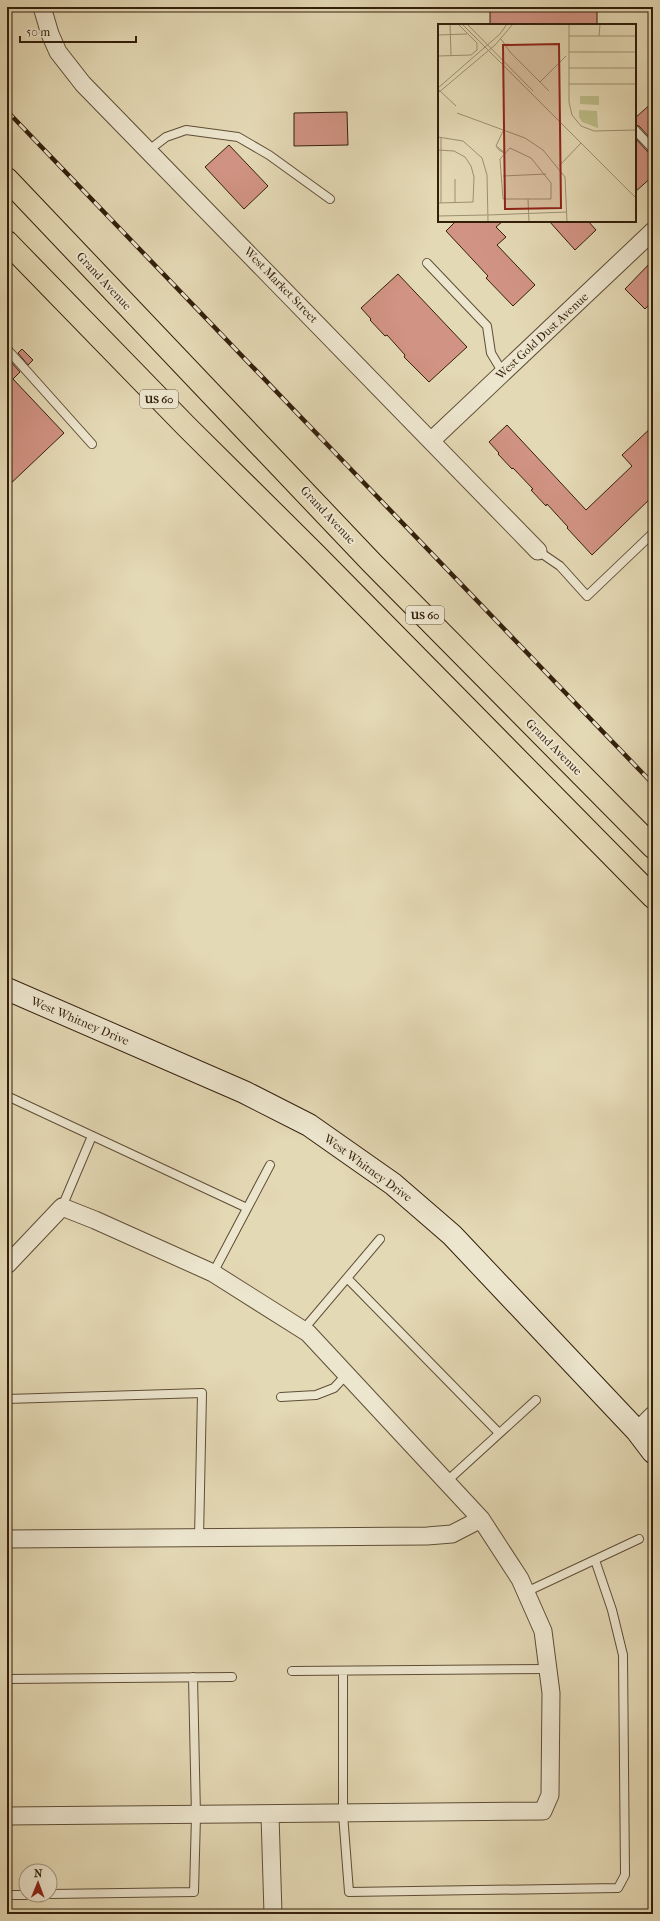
<svg xmlns="http://www.w3.org/2000/svg" width="660" height="1921" font-family="'IM FELL French Canon',serif">
	<rect width="100%" height="100%" fill="#e4d9b5"/>
	<filter id="stains"><feTurbulence type="fractalNoise" baseFrequency=".005" numOctaves="4"/><feColorMatrix values="0 0 0 0 .2 0 0 0 0 .09 0 0 0 0 .02 0 0 0 .5 -.17"/></filter>
	<radialGradient id="worn" r=".72"><stop offset=".6" stop-color="#630" stop-opacity="0"/><stop offset="1" stop-color="#630" stop-opacity=".3"/></radialGradient>
	<!-- building -->
	<path fill="#d19383" stroke="#331f0b" d="M490,7H597V25H490Z
		M653,102V141L639,126L635,125V118Z
		M347,112L348,145L294,146V113Z
		M635,138L649,153L653,154V176L635,192Z
		M229,145L268,186L244,209L205,167Z
		M456,221H503L496,227L506,237L497,245L535,285L513,306L486,278L488,276L446,231Z
		M549,221H588L596,230L575,250Z
		M653,260V301L645,309L625,289Z
		M398,274L467,347L429,382L404,357L405,355L387,335L385,336L370,320L371,319L361,308Z
		M22,349L33,360L28,365L18,353Z
		M10,361L20,372L13,379L64,433L7,487V363Z
		M507,425L586,510L632,466L622,455L653,426V496L592,555L567,528L568,527L547,504L546,506L531,490L533,489L513,468L512,469L498,454L499,453L489,442Z"/>
	<g fill="none" stroke-linecap="round" stroke-linejoin="round">
		<defs>
			<path id="lane" d="M635,130L653,149
				M149,150L166,137L186,130L238,137L269,155L330,199
				M427,263L487,326L491,353L503,373
				M7,349L92,444
				M538,551L560,566L587,596L653,533
				M7,1096L247,1208
				M62,1207L92,1136
				M213,1273L270,1165
				M347,1278L499,1433
				M303,1330L380,1239
				M281,1397L316,1395L334,1388L346,1375
				M7,1399L202,1393L199,1538
				M446,1482L536,1400
				M526,1592L639,1539
				M292,1671L548,1669
				M343,1671V1814L349,1892L618,1888L625,1875L623,1655L612,1610L595,1560
				M7,1679L232,1677
				M50,1894L194,1892L196,1816L193,1677
				M7,1895H26"/>
			<path id="street" d="M42,7L50,34L58,52L83,84L538,551
				M432,440L653,231
				M7,1265L62,1207L95,1220L213,1273L308,1333L481,1519L520,1579L543,1631L551,1693L550,1795L543,1811L7,1816
				M637,1431L653,1415
				M7,1539L427,1536L452,1534L481,1519
				M270,1815L273,1914"/>
			<path id="secondary" d="M7,989L244,1092L309,1125L393,1184L452,1235L637,1431L653,1452"/>
			<path id="highway" d="M7,179L372,563L653,847
				M7,242L186,426L314,553L653,897"/>
		</defs>
		<!-- lane casing -->
		<use href="#lane" stroke="#5f4e36" stroke-width="10"/>
		<!-- street casing -->
		<use href="#street" stroke="#5f4e36" stroke-width="19"/>
		<!-- secondary casing -->
		<use href="#secondary" stroke="#331f0b" stroke-width="24"/>
		<!-- highway casing -->
		<use href="#highway" stroke="#331f0b" stroke-width="24"/>
		<!-- lane -->
		<use href="#lane" stroke="#ede6cf" stroke-width="8"/>
		<!-- street -->
		<use href="#street" stroke="#ede6cf" stroke-width="17"/>
		<!-- secondary -->
		<use href="#secondary" stroke="#ede6cf" stroke-width="22"/>
		<!-- highway -->
		<use href="#highway" stroke="#e4d9b5" stroke-width="22"/>
		<defs>
			<path id="rail" d="M7,111L653,784"/>
		</defs>
		<!-- rail casing -->
		<use href="#rail" stroke="#331f0b" stroke-width="4.5"/>
		<!-- rail -->
		<use href="#rail" stroke="#ede6cf" stroke-width="3" stroke-dasharray="9" stroke-linecap="butt"/>
	</g>
	<g text-anchor="middle" stroke-width="4" stroke-linejoin="round" paint-order="stroke">
		<!-- shield labels -->
		<g fill="#ede6cf" stroke="#6b5b46" stroke-width="1">
			<rect x="140" y="390" width="38" height="18" rx="3"/>
			<rect x="406" y="606" width="38" height="18" rx="3"/>
		</g>
		<g font-size="11" font-weight="bold" fill="#331f0b">
			<text x="159" y="403">US 60</text>
			<text x="425" y="619">US 60</text>
		</g>
		<!-- street labels -->
		<g font-size="12" fill="#331f0b" stroke="#ede6cf">
			<text transform="translate(104 281) rotate(47)" y="4">Grand Avenue</text>
			<text transform="translate(281 285) rotate(46)" y="4">West Market Street</text>
			<text transform="translate(542 336) rotate(-43)" y="4">West Gold Dust Avenue</text>
			<text transform="translate(328 515) rotate(47)" y="4">Grand Avenue</text>
			<text transform="translate(554 747) rotate(45)" y="4">Grand Avenue</text>
			<text transform="translate(80 1021) rotate(23)" y="4">West Whitney Drive</text>
			<text transform="translate(368 1168) rotate(36)" y="4">West Whitney Drive</text>
		</g>
	</g>
	<!-- overview -->
	<g transform="translate(438 24)">
		<rect width="198" height="198" fill="#e4d9b5"/>
		<path d="M142,72H161V81L142,80ZM141,86L159,87L160,104L144,98L141,93Z" fill="#bcbd88"/>
		<path fill="none" stroke="#9d8f71" stroke-width="1" d="M12,0L13,31M24,0L198,174M29,0L95,67M131,0V78L134,91L143,102L156,107L198,106M0,11L29,10M131,12H198M161,12L162,0M63,15L72,28L111,67M131,28H198M0,32L33,31L39,26V19L20,0M131,44H198M102,58L128,32M131,60H198M0,64L62,10L69,0M1,66L18,82M0,69L57,21L75,0M19,89L87,114L105,126L127,153L129,198M0,113L25,117L44,134L49,151L50,198M58,122L66,128V129L61,126ZM58,122L66,105M0,126L16,127L27,133L33,142L36,153L35,178L0,179M121,142L143,119M65,152L108,150M17,155V179M90,175H113V159L93,134L72,124L62,135L65,175H90L91,198M3,179V113M50,191L129,188M0,192L49,191"/>
		<path fill="#8f2418" fill-opacity="0.15" stroke="#8f2418" stroke-width="2" d="M121,20L123,184L67,185L65,21Z"/>
		<rect width="198" height="198" fill="none" stroke="#331f0b" stroke-width="2"/>
	</g>
	<!-- margin -->
	<rect width="660" height="1921" fill="none" stroke="#e4d9b5" stroke-width="24"/>
	<rect x="8" y="8" width="644" height="1905" fill="none" stroke="#331f0b" stroke-width="2"/>
	<rect x="12" y="12" width="636" height="1897" fill="none" stroke="#331f0b"/>
	<!-- north arrow -->
	<g transform="translate(38 1883) rotate(1)"><circle r="19" fill="#ede6cf" stroke="#a39681"/>
	<path d="M0-3L7 15L0 10L-7 15Z" fill="#8f2418"/>
	<text y="-6" font-size="11" font-weight="bold" text-anchor="middle" fill="#331f0b">N</text>
	</g>
	<!-- scale -->
	<path d="M20 36v6h116v-6" fill="none" stroke="#331f0b" stroke-width="2"/>
	<text x="26" y="36" font-size="12" fill="#331f0b" stroke="#ede6cf" stroke-width="3" paint-order="stroke">50 m</text>
	<rect width="100%" height="100%" filter="url(#stains)"/>
	<rect width="100%" height="100%" fill="url(#worn)"/>
</svg>
